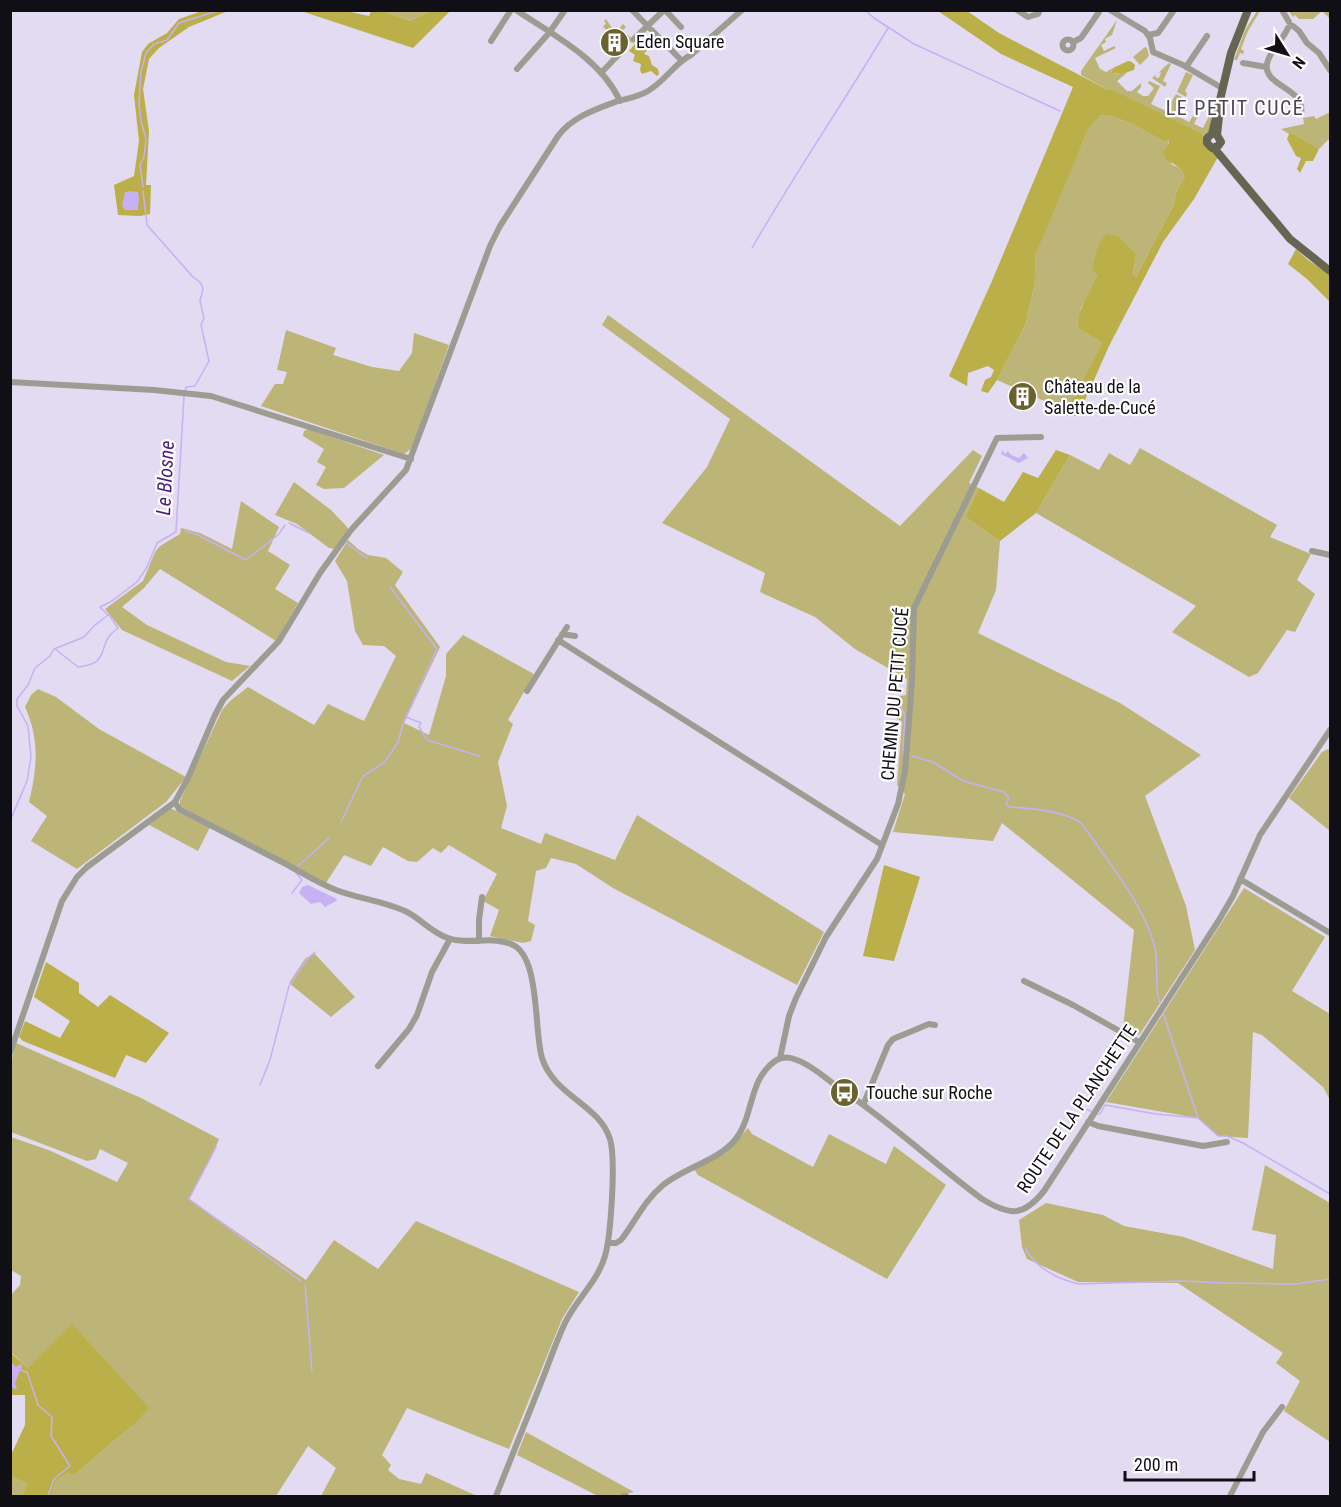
<svg xmlns="http://www.w3.org/2000/svg" width="1341" height="1507" font-family="'Roboto Condensed',sans-serif">
	<rect width="100%" height="100%" fill="#e2dbf1"/>
	<!-- green -->
	<path fill="#bcb577" d="M383,11H431L410,21Z
		M1257,11H1260L1248,31L1241,49L1244,51L1243,54L1240,53L1237,60H1234L1245,30Z
		M1289,11H1330V19L1322,11L1313,19H1299L1295,15L1293,17Z
		M606,19L614,31L626,42V37L624,39L617,31L623,24L626,27L623,30L634,41L633,43L630,42L622,50L618,47L622,43L603,27L606,23L604,21Z
		M1117,20L1112,35L1105,39L1106,42L1101,45L1104,51L1114,46L1116,48L1095,58L1100,69L1106,72L1113,68L1111,72C1117,76 1123,74 1129,71L1117,81L1127,91H1132L1141,83V87L1137,92L1143,96H1148L1154,88L1148,83L1149,81L1160,86L1151,104L1166,111L1176,94L1182,97L1174,114L1189,122L1200,105L1203,106L1194,124L1203,128L1212,110L1210,132L1204,137L1203,134L1112,90H1108L1081,75V71Z
		M1145,47L1147,48L1149,56L1140,65L1133,57Z
		M1169,63L1171,64L1163,81L1167,83L1165,87L1152,78L1156,74L1155,77L1159,78L1161,72L1158,73Z
		M1186,72L1193,75L1185,91L1187,93L1186,97L1177,92Z
		M1330,112V138L1319,149L1294,134H1289L1281,129L1304,124L1303,118L1314,116L1316,119Z
		M1101,115L1114,117L1132,124L1165,142L1168,140L1171,164L1179,168L1185,176L1176,193L1173,206L1136,277L1133,276L1136,254L1097,275L1094,286L1081,308L1079,329L1102,343L1067,411L997,380L1026,323L1036,278L1035,256L1047,225L1088,130Z
		M608,315L900,526L973,450L982,456L969,483L979,488L965,517L1000,541L996,590L978,633L1120,703L1201,755L1145,796L1186,906L1195,950L1140,1034L1135,1036L1123,1028L1134,930L1002,823L993,841L893,832L905,794L897,785L902,722L890,714L891,707L895,697L906,695L907,679L855,649L815,617L760,592L765,573L662,523L707,467L730,419L602,325Z
		M286,330L336,348L333,355L372,367L399,371L412,353L414,333L449,345L412,448L404,454L261,406L275,384H283L287,372L277,370Z
		M308,429L384,455L344,488L324,489L316,485L326,467L317,462L324,449L303,436L304,431Z
		M1140,448L1277,525L1270,537L1311,554L1297,580L1315,594L1295,632L1287,630L1258,673L1249,677L1172,632L1196,606L1036,513L1070,455L1099,470L1109,453L1130,465Z
		M294,482L331,510L347,527L348,530L334,549L329,548L297,524L275,515Z
		M241,501L279,527L268,551L290,565L275,589L298,603L276,641L160,569L144,588L122,607L147,625L226,662L250,666L232,681L122,630L105,609L143,581L155,552L160,546L180,534L181,528L200,533L232,549Z
		M348,540L358,549L368,555L386,558L403,572L395,585L440,647L404,723L429,735L446,676V654L463,635L534,674L508,720L513,724L498,762L507,806L501,828L541,844L545,833L615,860L637,815L824,932L797,985L613,888L576,864L551,858L546,868L536,871L528,921L535,925L531,941L523,943L490,936L499,910L483,901L497,874L449,845L441,853L433,848L417,862L408,861L383,847L371,866L344,855L326,883L180,806V801L222,710L230,701L248,687L314,725L328,704L364,721L396,656L384,646L363,645L355,631L347,581L335,561Z
		M38,689L56,697L99,729L186,777L166,802L77,869L31,841L47,816L29,802C37,769 40,740 25,707L31,695Z
		M1328,749L1330,750V831L1289,798L1322,752Z
		M170,808L210,827L198,851L149,825Z
		M1244,888L1325,937L1292,991L1330,1014V1100L1323,1087L1262,1035L1253,1032L1248,1138L1218,1136L1198,1118L1106,1102Z
		M314,953L355,997L331,1017L289,983L305,959Z
		M16,1043L141,1098L219,1139L212,1156L189,1199L306,1280L334,1240L378,1269L416,1221L579,1292L562,1319L509,1449L407,1408L382,1455L391,1465L388,1470L399,1479L421,1484L426,1473L477,1496H321L336,1468L308,1446L276,1496H51L56,1481L68,1473L73,1476L132,1426L28,1368L11,1352V1295L20,1285L21,1276L11,1270V1137L51,1151L117,1182L128,1163L100,1149L96,1159L87,1161L11,1132V1062Z
		M748,1128L752,1134L813,1167L829,1134L886,1164L894,1146L946,1185L887,1279L698,1175L694,1169L726,1153Z
		M1265,1165L1330,1203V1442L1284,1411L1300,1381L1276,1363L1283,1353L1178,1283L1078,1282L1027,1259L1022,1247L1019,1220L1046,1203L1103,1215L1124,1226L1184,1237L1273,1269L1276,1235L1252,1230Z
		M526,1432L634,1492L616,1496H598L517,1455Z
		M11,1476L27,1484L22,1496H11Z"/>
	<!-- forest -->
	<path fill="#bbaf49" d="M202,11H228L189,27L159,48L149,59L143,89L149,131L146,185H151L150,214L140,216L118,215L114,185L134,176L139,141L134,95L142,52L148,44L167,33L179,19Z
		M301,11H346L369,16L371,11H383L410,21L431,11H450L413,48Z
		M938,11H967L999,33L1108,90H1113L1203,134V142L1218,157L1194,199L1163,242L1109,346L1078,416H1064L1102,343L1079,329C1076,308 1091,294 1097,275L1092,269C1095,257 1097,242 1107,234L1119,237L1136,254L1133,275L1136,277L1173,206L1176,193L1185,176C1183,174 1182,171 1179,168C1171,160 1168,166 1163,152L1169,143L1168,140L1165,142L1132,124L1114,117L1101,115L1088,130L1035,256L1036,278L1026,323L997,380L988,393L981,391L985,380L991,377L994,370L988,366L968,373L967,386L949,376L992,281L1073,87L1001,54Z
		M633,41L635,45L640,43L647,50L644,54L649,56L652,65L658,69L659,74L657,76L651,71L642,74L640,70L641,64L633,61L635,55L629,51L634,45Z
		M1128,61L1132,62L1135,65L1134,70L1121,74L1111,73L1113,68Z
		M1289,134H1294L1319,149L1313,161H1306L1300,173L1297,169L1301,158L1296,156L1287,139Z
		M1296,249L1308,260L1330,274V302L1307,279L1288,264Z
		M1056,450L1070,455L1036,513L1000,541L965,517L979,488L1004,502L1023,472L1038,478Z
		M884,865L920,877L894,961L863,956Z
		M46,962L79,983V993L98,1007L110,995L169,1033L146,1063L126,1055L115,1078L23,1041L19,1037L25,1021L60,1038L70,1021L34,997Z
		M72,1324L149,1408L132,1426L73,1476L68,1473L56,1481L51,1496H22L27,1484L11,1476V1455L25,1425V1395H11L10,1352L28,1368Z"/>
	<!-- water -->
	<path fill="#c7b0f4" d="M130,191L138,192L139,197L138,210H125L122,206L125,192Z
		M1002,450L1005,454L1008,451L1011,455L1019,458L1024,453L1028,458L1019,463L1001,454Z
		M308,885L337,899L336,901L325,907L320,902L311,904L299,893L302,887Z
		M10,1361L16,1367L21,1364L22,1366L15,1383L17,1390L11,1387Z"/>
	<g fill="none" stroke-linecap="round" stroke-linejoin="round">
		<!-- stream -->
		<path stroke="#c7b0f4" stroke-width="1.5" d="M865,10L874,18L914,44L1060,111
			M143,187L140,165L144,157L146,139L141,121L139,103L141,72L146,53L154,44L167,40L179,23L220,10
			M143,191L147,225L193,277L201,283L203,289L200,301L204,318L201,325L209,361L195,386L186,387L185,391
			M752,248C795,173 844,102 888,28
			M289,523L309,533
			M185,531L196,534L246,560L279,534L285,525
			M346,543L367,558
			M55,649L78,667C84,666 93,665 97,661C108,649 100,641 118,628L109,615
			M901,706L905,716L903,754
			M406,717L421,723L419,727L427,740L479,756
			M912,756L933,762L963,781L1004,792L1009,798L1006,804L1009,807C1031,808 1066,811 1082,824C1107,860 1142,902 1154,944C1160,964 1153,985 1160,1004
			M10,821L27,781L31,757L28,726L17,706V699L28,685L35,668L50,656L54,649L84,637L94,626L108,615L100,607L112,601L137,582L147,567L157,543L176,532L184,396
			M341,822L363,776L385,762L398,742L403,724L437,649L390,587
			M297,867L329,838
			M292,893L302,880L296,873
			M1163,1013L1198,1118L1218,1136H1227L1243,1143L1330,1194
			M260,1085L270,1060L289,986L305,962L315,952
			M1082,1108L1091,1111
			M1098,1114H1100L1105,1105L1156,1114L1198,1118
			M216,1147L189,1199L301,1281
			M1027,1247L1026,1250C1038,1269 1057,1279 1079,1284L1180,1281L1226,1283L1296,1284L1330,1279
			M305,1285L312,1371
			M20,1370L27,1372L38,1405L52,1417L51,1436L70,1466L54,1479L48,1496"/>
		<!-- minor -->
		<path stroke="#9d9c92" stroke-width="6" d="M516,10C553,35 601,59 620,101
			M632,10L681,60
			M665,10L681,27
			M1017,10L1028,17L1038,14L1040,10
			M1110,10L1145,31L1150,38L1153,52L1183,65L1222,88
			M1282,10L1289,22
			M1293,26L1299,31L1307,43L1319,53L1330,70
			M1288,28C1283,40 1269,51 1267,64C1263,87 1306,87 1301,114
			M1148,35L1158,33L1174,10
			M634,39L664,10
			M1062.5 45a5.5 5.5 0 1 1 11 0a5.5 5.5 0 1 1-11 0Z
			M491,41L511,10
			M1073,42L1081,38L1099,12
			M1243,63L1266,67
			M1186,67L1207,36
			M517,69L549,33L565,10
			M601,73L622,51
			M10,382L154,390L211,396L411,459
			M1312,551L1330,555
			M562,634L575,636
			M558,640L882,845
			M527,691L567,627
			M1240,879L1330,933
			M479,941V920L482,897
			M1024,981L1073,1005L1139,1042
			M10,1053L62,901L77,877L87,867L175,802
			M780,1058L789,1016L796,998L826,937L877,859L898,804L905,771L912,682L914,608L997,438L1041,437
			M378,1066L409,1029L417,1015L432,972L450,939
			M864,1103L888,1045L893,1039L929,1024L935,1025
			M1088,1122L1098,1126L1203,1146L1227,1142
			M608,1243H616L621,1240C635,1222 644,1201 662,1186C683,1168 718,1161 735,1140C754,1117 748,1080 775,1061C782,1056 790,1057 797,1060C811,1065 823,1076 835,1085C887,1119 932,1162 982,1199C1010,1216 1023,1217 1044,1191L1219,920L1233,896L1260,835L1330,730
			M496,1496C511,1459 526,1421 541,1383C549,1363 556,1342 565,1323C576,1300 598,1281 605,1256C611,1235 616,1159 610,1139C599,1104 554,1096 542,1058C534,1031 540,962 515,946C494,934 469,946 448,938C432,933 421,919 407,912C385,901 359,899 336,890C318,883 301,872 284,863C249,845 214,827 179,809L175,802L188,778L215,715L223,700L279,641L320,573L351,530L406,470L490,246L500,226L558,136C572,117 596,109 618,101C629,98 638,97 648,91C665,81 676,62 691,55L742,10
			M624,1496H626
			M1230,1496L1263,1432L1282,1407"/>
		<!-- major -->
		<path stroke="#666453" stroke-width="8" d="M1221,98L1217,135L1221,142L1218,146L1212,148L1207,143V138L1212,134L1231,53L1248,10
			M1214,148L1290,239L1330,271"/>
	</g>
	<!-- icons -->
	<defs>
		<symbol id="building-disc" viewBox="-11 -11 22 22"><circle r="9.5" fill="#6a6330" stroke="#fff"/><path d="M-4-6H4V6H1V3H-1V6H-4ZM-2.5-4.3h1.7v1.8h-1.7ZM.8-4.3h1.7v1.8H.8ZM-2.5-1h1.7V.8h-1.7ZM.8-1h1.7V.8H.8Z" fill="#fff"/></symbol>
		<symbol id="bus-disc" viewBox="-11 -11 22 22"><circle r="9.5" fill="#6a6330" stroke="#fff"/><path d="M-5-6H5V4H4V6H2V4H-2V6H-4V4H-5ZM-3.5-4V0h7V-4ZM-3.5 1.2v1.5H-2V1.2ZM2 1.2v1.5H3.5V1.2Z" fill="#fff"/></symbol>
	</defs>
	<g fill-rule="evenodd">
		<use href="#building-disc" x="598" y="26" width="33" height="33"/>
		<use href="#building-disc" x="1006" y="380" width="33" height="33"/>
		<use href="#bus-disc" x="828" y="1076" width="33" height="33"/>
	</g>
	<g text-anchor="middle" stroke-width="4.5" stroke-linejoin="round" paint-order="stroke">
		<!-- poi labels -->
		<g font-size="18" fill="#110f16" stroke="#fff" text-anchor="start">
			<text x="636" y="48">Eden Square</text>
			<text x="1044" y="393">Château de la<tspan x="1044" dy="21">Salette-de-Cucé</tspan></text>
			<text x="866" y="1099">Touche sur Roche</text>
		</g>
		<!-- street labels -->
		<g font-size="18" fill="#110f16" stroke="#fff">
			<text transform="translate(895 694) rotate(-85)" y="6">CHEMIN DU PETIT CUCÉ</text>
			<text transform="translate(1077 1109) rotate(-56)" y="6">ROUTE DE LA PLANCHETTE</text>
		</g>
		<!-- neighbourhood labels -->
		<g font-size="20" letter-spacing="1.5" fill="#4a4456" stroke="#fff">
			<text x="1235" y="115">LE PETIT CUCÉ</text>
		</g>
		<!-- water labels -->
		<g font-size="20" font-style="italic" fill="#4a1c7d" stroke="#fff">
			<text transform="translate(165 478) rotate(-87)" y="7">Le Blosne</text>
		</g>
	</g>
	<!-- border -->
	<rect width="1341" height="1507" fill="none" stroke="#110f16" stroke-width="24"/>
	<!-- north arrow -->
	<g transform="translate(1287 54) rotate(127)" stroke="#ffffff" stroke-width="4.5" paint-order="stroke">
	<path d="M0-4.5L10 22L0 15L-10 22Z" fill="#110f16"/>
	<text y="-9" font-size="16" font-weight="bold" text-anchor="middle" fill="#110f16">N</text>
	</g>
	<!-- scale -->
	<path d="M1125 1471v9h129v-9" fill="none" stroke="#110f16" stroke-width="3"/>
	<text x="1134" y="1471" font-size="18" fill="#110f16" stroke="#ffffff" stroke-width="4.5" paint-order="stroke">200 m</text>
</svg>
